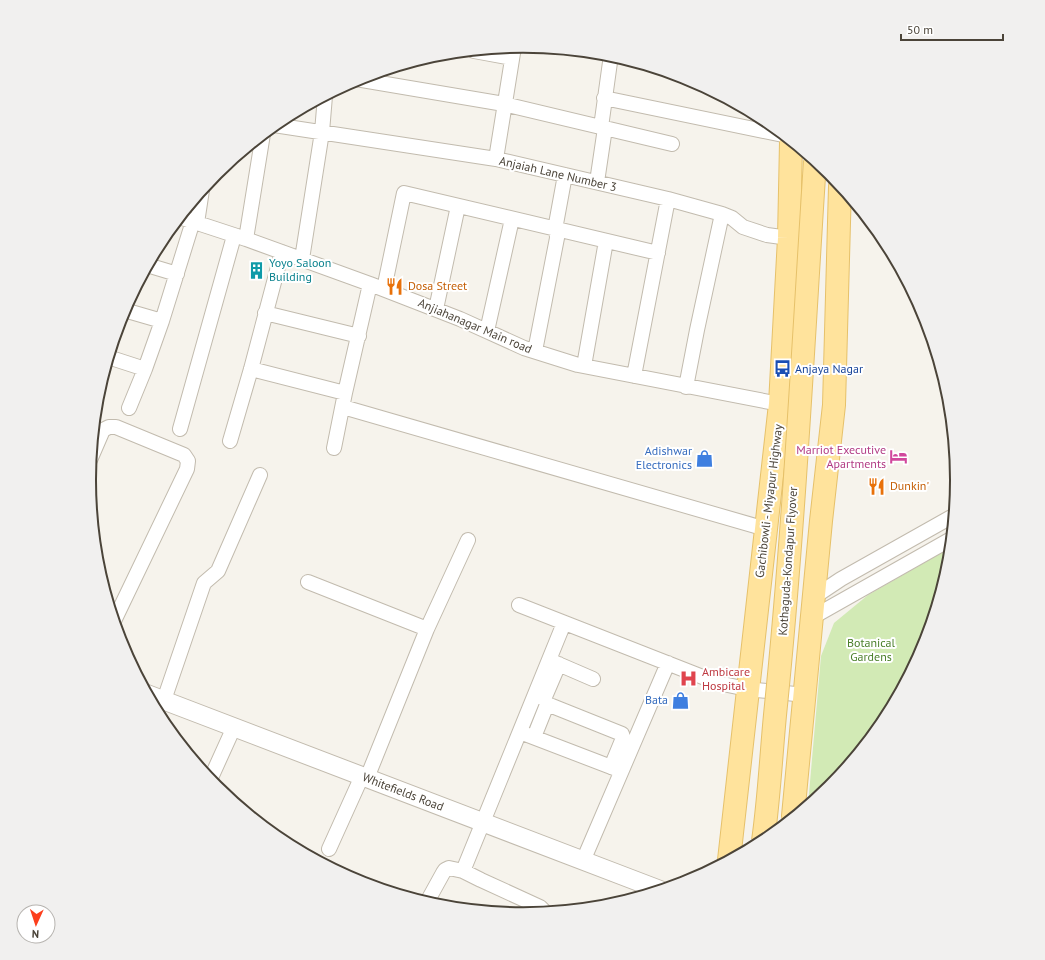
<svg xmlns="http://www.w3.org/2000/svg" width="1045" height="960" font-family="'PT Sans',sans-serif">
	<rect width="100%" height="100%" fill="#f6f3ec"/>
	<!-- green -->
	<path fill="#d2eab5" d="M950,548L948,565L923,646L883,721L829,787L808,805L821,656L834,623L868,595Z"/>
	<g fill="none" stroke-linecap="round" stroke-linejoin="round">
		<defs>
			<path id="minor" d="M474,51L512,58
				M356,79L504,104L672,144
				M604,98L783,135
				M274,125L496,159L668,199L722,214L732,218L743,227L767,235L789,238
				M601,127L611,55
				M496,159L514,47
				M597,182L605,128
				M179,217L246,239L370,284L460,319L524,348L578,365L780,404
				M197,223L202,190
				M246,239L263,134
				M302,259L322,132L325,96
				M147,265L177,274
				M384,289L404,193L658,253
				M436,309L458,206
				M124,310L162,321
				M265,313L359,336
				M487,331L512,219
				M535,351L557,238L556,224L565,175
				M108,357L145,369L162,321L193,221
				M584,366L606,241
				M251,369L345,393
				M634,376L668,199
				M686,387L697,330L722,214
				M343,407L766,529
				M129,408L145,369
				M180,429L234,236
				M230,441L251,369L282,252
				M334,448L345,393L370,284
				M90,460L103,430L109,427H116L184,455L188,461L187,469L114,621
				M308,582L427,629
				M814,597L841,579L953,516
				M519,605L718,683L747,689L805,695
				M813,617L951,539
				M549,660L593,679
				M544,699L559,664
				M164,700L204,583L218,571L260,475
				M525,734L619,770
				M534,737L546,707L549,705L552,706L622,734L623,738L611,767
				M367,778L427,629L468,540
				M210,780L234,727
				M329,849L362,776
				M583,861L668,663
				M463,871L564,623
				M427,902L443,873L445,870L449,868L463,871L481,880L540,907L545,912"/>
			<path id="tertiary" d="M147,694L660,890"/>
			<path id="primary" d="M793,816L821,521L834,405L840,186
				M729,860L780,404L789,238L791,142"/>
		</defs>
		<!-- minor casing -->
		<use href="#minor" stroke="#c2bbae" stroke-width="16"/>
		<!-- tertiary casing -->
		<use href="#tertiary" stroke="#c2bbae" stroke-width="20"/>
		<!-- primary casing -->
		<use href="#primary" stroke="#e6c16a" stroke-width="24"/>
		<!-- minor -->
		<use href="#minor" stroke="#fff" stroke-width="14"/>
		<!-- tertiary -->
		<use href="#tertiary" stroke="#fff" stroke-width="18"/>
		<!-- primary -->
		<use href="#primary" stroke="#ffe39c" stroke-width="22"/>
		<defs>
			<path id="primary-bridge" d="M763,841C769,799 771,757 775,715C794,531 803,346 815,161"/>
		</defs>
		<!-- primary-bridge casing -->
		<use href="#primary-bridge" stroke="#e6c16a" stroke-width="24" stroke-linecap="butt"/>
		<!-- primary-bridge -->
		<use href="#primary-bridge" stroke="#ffe39c" stroke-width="22"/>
	</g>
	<!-- icons -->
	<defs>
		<symbol id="building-bare" viewBox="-9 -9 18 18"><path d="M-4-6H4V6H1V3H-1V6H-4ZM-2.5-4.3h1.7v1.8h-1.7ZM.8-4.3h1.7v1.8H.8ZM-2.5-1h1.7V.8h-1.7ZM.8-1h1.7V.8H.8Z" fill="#0f9aa8" stroke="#fff" stroke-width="2.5" paint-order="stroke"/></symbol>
		<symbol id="restaurant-bare" viewBox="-9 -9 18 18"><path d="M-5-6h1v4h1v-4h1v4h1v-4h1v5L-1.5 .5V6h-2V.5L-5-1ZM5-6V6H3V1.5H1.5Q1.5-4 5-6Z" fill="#e8710a" stroke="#fff" stroke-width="2.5" paint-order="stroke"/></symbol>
		<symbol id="bus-bare" viewBox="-9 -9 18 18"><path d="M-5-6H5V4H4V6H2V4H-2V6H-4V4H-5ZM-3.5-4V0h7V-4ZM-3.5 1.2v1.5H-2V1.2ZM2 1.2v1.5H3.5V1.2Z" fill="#1a4fb4" stroke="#fff" stroke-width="2.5" paint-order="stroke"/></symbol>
		<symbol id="hotel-bare" viewBox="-9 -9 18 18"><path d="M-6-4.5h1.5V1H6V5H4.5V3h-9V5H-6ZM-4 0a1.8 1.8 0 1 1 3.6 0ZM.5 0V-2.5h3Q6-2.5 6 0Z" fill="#d1479c" stroke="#fff" stroke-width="2.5" paint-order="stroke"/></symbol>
		<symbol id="shop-bare" viewBox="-9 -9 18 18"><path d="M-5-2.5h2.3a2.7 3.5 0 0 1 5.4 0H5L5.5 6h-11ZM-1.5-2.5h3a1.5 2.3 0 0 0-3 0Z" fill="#3f7fe0" stroke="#fff" stroke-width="2.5" paint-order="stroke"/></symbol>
		<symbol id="hospital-bare" viewBox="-9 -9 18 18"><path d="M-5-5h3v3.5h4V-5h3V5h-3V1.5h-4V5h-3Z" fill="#e0444e" stroke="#fff" stroke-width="2.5" paint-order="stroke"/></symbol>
	</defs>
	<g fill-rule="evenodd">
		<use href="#building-bare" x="244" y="258" width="25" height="25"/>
		<use href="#restaurant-bare" x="382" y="274" width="25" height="25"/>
		<use href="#bus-bare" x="770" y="356" width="25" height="25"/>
		<use href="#hotel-bare" x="886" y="444" width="25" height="25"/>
		<use href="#shop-bare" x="692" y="446" width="25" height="25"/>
		<use href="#restaurant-bare" x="864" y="474" width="25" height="25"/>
		<use href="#hospital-bare" x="676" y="666" width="25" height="25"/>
		<use href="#shop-bare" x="668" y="688" width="25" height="25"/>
	</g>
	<g text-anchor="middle" stroke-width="4" stroke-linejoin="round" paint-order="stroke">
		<!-- street labels -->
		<g font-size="12" fill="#4b4439" stroke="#fff">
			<text transform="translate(558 174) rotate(13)" y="4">Anjaiah Lane Number 3</text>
			<text transform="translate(475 326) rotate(23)" y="4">Anjiahanagar Main road</text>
			<text transform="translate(769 501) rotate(-83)" y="4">Gachibowli - Miyapur Highway</text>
			<text transform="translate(788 561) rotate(-86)" y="4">Kothaguda-Kondapur Flyover</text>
			<text transform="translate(403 792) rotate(21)" y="4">Whitefields Road</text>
		</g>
		<!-- culture labels -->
		<g font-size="12" fill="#0d838f" stroke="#fff" text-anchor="start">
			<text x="269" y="267">Yoyo Saloon<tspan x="269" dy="14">Building</tspan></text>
		</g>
		<!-- food labels -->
		<g font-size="12" fill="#c56008" stroke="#fff" text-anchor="start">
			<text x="408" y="290">Dosa Street</text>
			<text x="890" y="490">Dunkin'</text>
		</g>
		<!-- transit labels -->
		<g font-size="12" fill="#164399" stroke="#fff" text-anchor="start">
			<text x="795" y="373">Anjaya Nagar</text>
		</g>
		<!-- hotel labels -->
		<g font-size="12" fill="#b23c85" stroke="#fff" text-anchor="end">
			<text x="886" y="454">Marriot Executive<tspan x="886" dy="14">Apartments</tspan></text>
		</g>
		<!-- shop labels -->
		<g font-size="12" fill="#366cbe" stroke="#fff" text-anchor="end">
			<text x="692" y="455">Adishwar<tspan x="692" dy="14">Electronics</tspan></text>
			<text x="668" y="704">Bata</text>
		</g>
		<!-- park labels -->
		<g font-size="12" fill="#4a7f2a" stroke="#fff">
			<text x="871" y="647">Botanical<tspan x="871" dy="14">Gardens</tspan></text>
		</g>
		<!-- health labels -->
		<g font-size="12" fill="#be3a42" stroke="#fff" text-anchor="start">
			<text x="702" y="676">Ambicare<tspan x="702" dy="14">Hospital</tspan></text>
		</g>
	</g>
	<!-- crop -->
	<path d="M0 0H1045V960H0ZM96 480a427 427 0 1 1 854 0a427 427 0 1 1-854 0Z" fill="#f1f0ef" fill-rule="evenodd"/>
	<path fill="none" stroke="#4b4439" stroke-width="2" d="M96 480a427 427 0 1 1 854 0a427 427 0 1 1-854 0Z"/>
	<!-- north arrow -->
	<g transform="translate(36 924) rotate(183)"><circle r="19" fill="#ffffff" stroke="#b7b4b0"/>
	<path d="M0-3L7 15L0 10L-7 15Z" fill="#fc3f1d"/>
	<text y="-6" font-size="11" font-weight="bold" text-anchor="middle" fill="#4b4439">N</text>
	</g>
	<!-- scale -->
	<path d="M901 34v6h102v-6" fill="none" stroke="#4b4439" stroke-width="2"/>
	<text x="907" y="34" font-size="12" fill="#4b4439" stroke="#ffffff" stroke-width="3" paint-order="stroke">50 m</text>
</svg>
